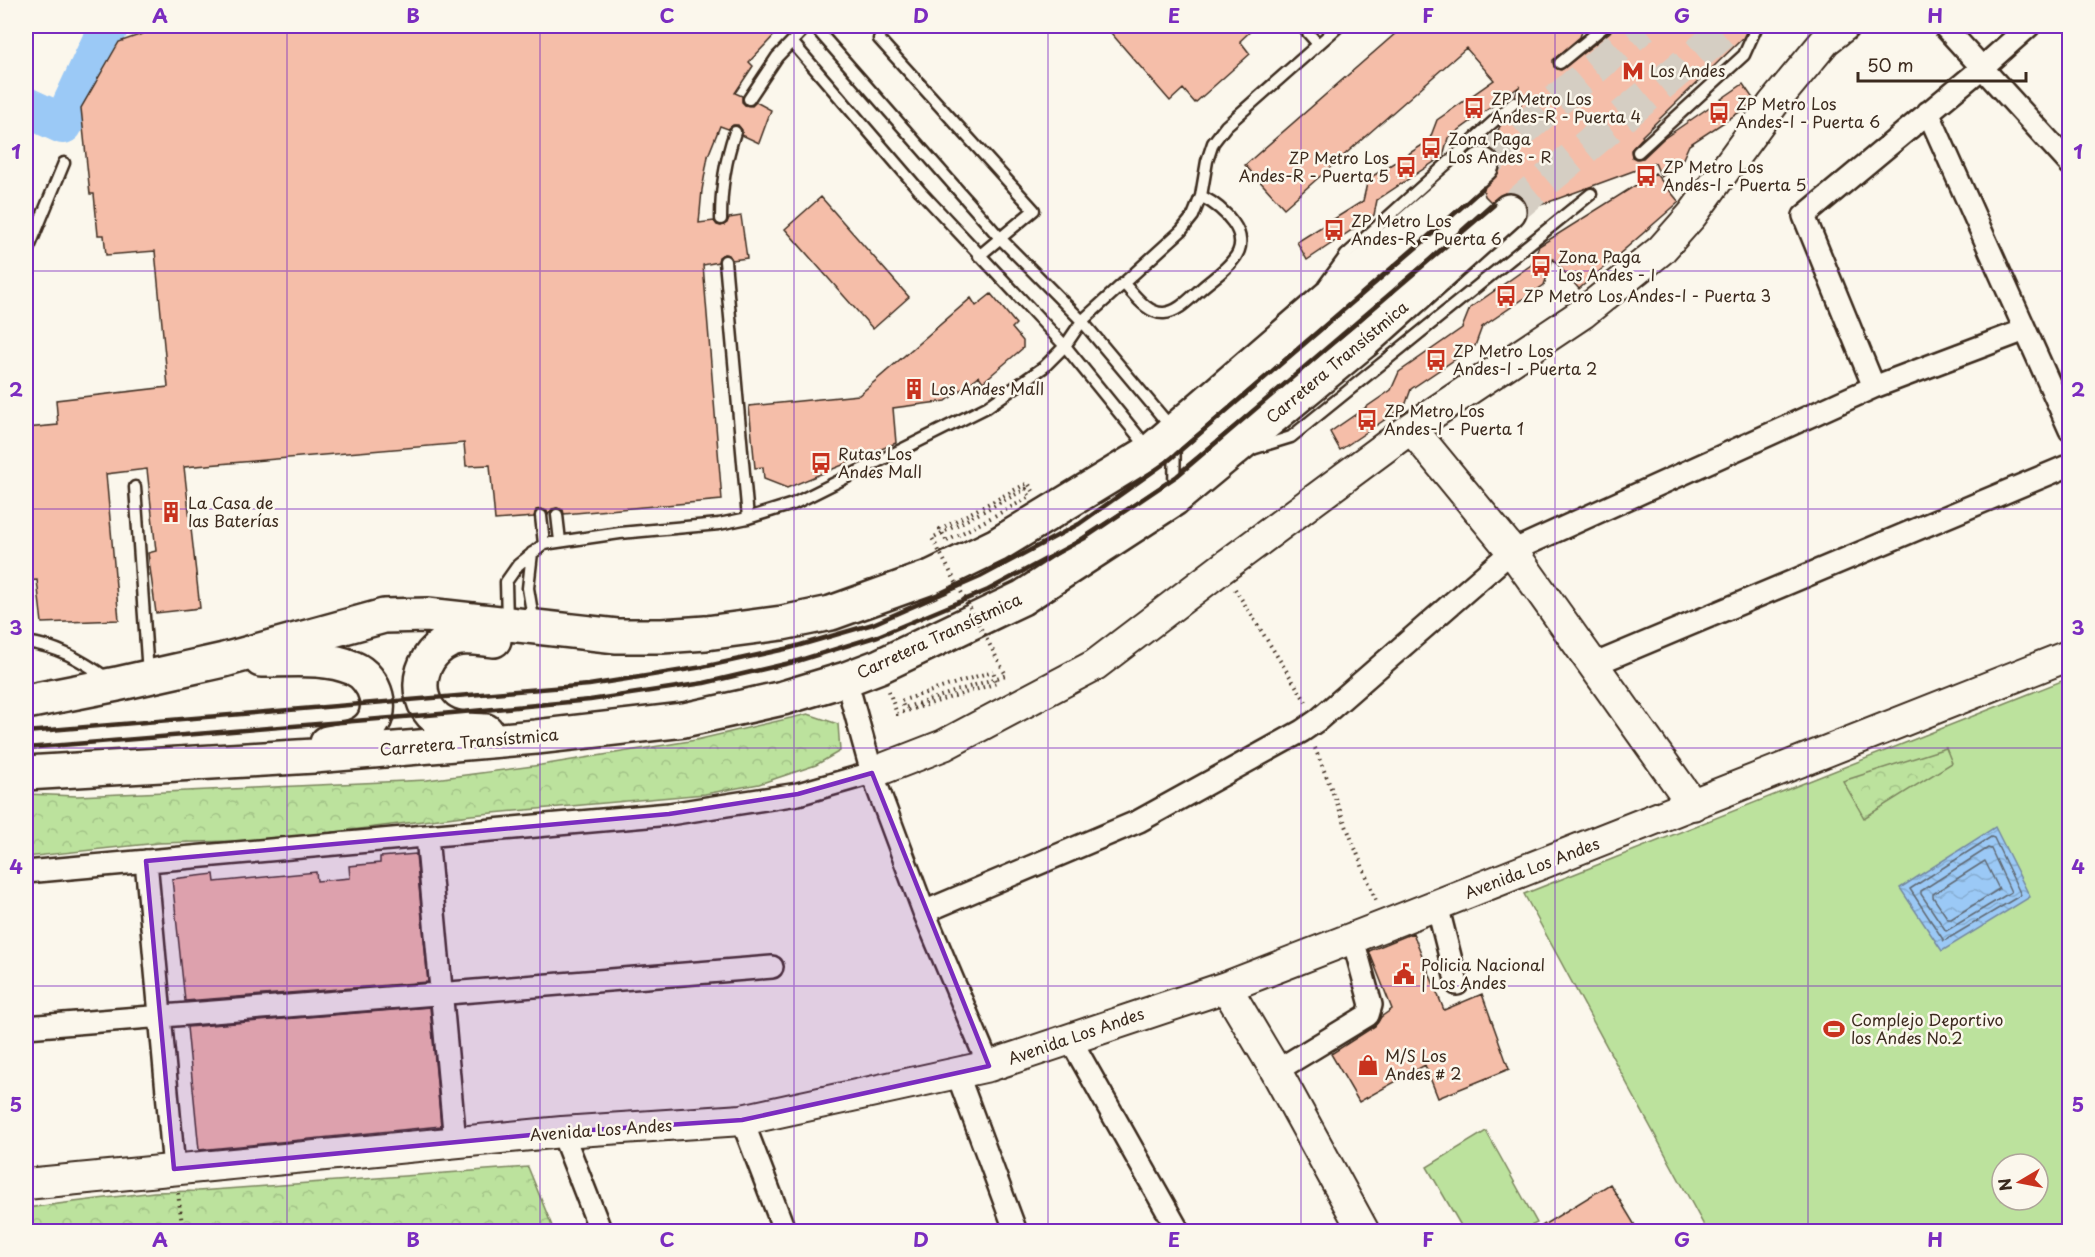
<svg xmlns="http://www.w3.org/2000/svg" width="2095" height="1257" font-family="'Playpen Sans',sans-serif">
	<defs>
		<pattern id="forest-crowns" width="20" height="18" patternUnits="userSpaceOnUse" patternTransform="scale(1.5)"><rect width="20" height="18" fill="#bce29d"/><path d="M2 6a3 3 0 1 1 6 0M12 15a3 3 0 1 1 6 0" fill="none" stroke="#a2c287"/></pattern>
		<pattern id="water-waves" width="16" height="10" patternUnits="userSpaceOnUse" patternTransform="scale(1.5)"><rect width="16" height="10" fill="#9bc9f6"/><path d="M0 5q4-4 8 0t8 0" fill="none" stroke="#86add2"/></pattern>
	</defs>
	<rect width="100%" height="100%" fill="#fbf7ec"/>
	<filter id="ink" filterUnits="userSpaceOnUse"><feTurbulence type="fractalNoise" baseFrequency=".0167" numOctaves="2"/><feDisplacementMap in="SourceGraphic" scale="12" xChannelSelector="R" yChannelSelector="G"/><feConvolveMatrix kernelMatrix="1 2 1 2 8 2 1 2 1" color-interpolation-filters="sRGB"/></filter>
	<g filter="url(#ink)">
		<!-- green -->
		<path fill="#bce29d" stroke="#7c865e" stroke-width="1.5" fill-rule="evenodd" d="M2069,678V1231H1707L1524,894ZM2002,1164H2038V1200H2002Z
			M1486,1131L1537,1223L1520,1231H1464L1427,1167Z"/>
		<!-- forest -->
		<path fill="url(#forest-crowns)" stroke="#7c865e" stroke-width="1.5" d="M808,714L838,724L840,751L816,765L759,784L705,794L471,815L271,840L158,843L26,857V794L77,796L427,780L541,765L696,740Z
			M1946,748L1952,763L1864,818L1843,781Z
			M528,1167L554,1231H26V1208L154,1192L198,1191Z"/>
		<!-- water -->
		<path fill="url(#water-waves)" stroke="#7589a0" stroke-width="1.5" d="M1995,827L2030,897L1942,951L1900,888Z"/>
		<g fill="none" stroke-linecap="round" stroke-linejoin="round">
			<!-- shore -->
			<path stroke="#616a74" stroke-width="1.5" d="M1991,837L1994,838L2021,895L1944,941L1910,889Z
				M1988,848L1991,849L2011,892L1946,931L1921,894V891Z
				M1985,861L1999,889L1951,919H1948L1933,897V894Z"/>
			<!-- river -->
			<path stroke="#9bc9f6" stroke-width="40" d="M26,107L63,124L109,26"/>
		</g>
		<!-- building -->
		<path fill="#f5bea9" stroke="#3b2a1e" stroke-width="1.5" d="M144,26H783L749,62L753,66L735,93L742,96V102L745,105L752,106L756,102L771,110L759,143L742,135V130L738,125H733L728,129L720,126L708,156L702,190L699,223L714,221L717,225L721,226L727,223L729,218L741,216L747,258L732,260L729,255L724,254L719,257L718,262L703,265L722,500L564,514L563,510L557,508L552,509L548,515L547,511L541,509L536,510L534,517L495,520L490,465L466,466L464,443L184,467L200,608L156,613L148,553L156,551L147,469L106,474L119,620L42,623L37,580L26,581V428L58,425L56,400L168,387L155,251L106,255L104,235H98L94,194H90L81,108L119,42L145,33Z
			M1105,26H1256L1240,41L1250,54L1195,103L1183,89L1170,101Z
			M1404,26H1584L1580,37L1553,60L1554,67L1561,70L1610,32L1614,26H1749L1743,38L1642,136L1643,137L1631,150L1632,157L1636,159L1643,158L1663,139L1743,84L1754,100L1752,104L1689,145L1681,163L1661,177L1655,163L1527,210L1523,199L1515,193H1505L1491,202L1485,196L1483,189L1499,172L1500,161L1497,153L1490,148L1501,124L1521,106L1520,98L1515,96L1519,87L1448,138L1443,156L1377,200L1374,215L1307,260L1297,242L1363,201L1368,179L1429,141L1437,120L1494,80L1466,48L1284,208L1245,165Z
			M1655,173L1679,202L1579,289L1553,259L1544,285L1482,327L1475,346L1411,389L1405,406L1340,450L1330,432L1391,390L1399,372L1462,328L1470,308L1531,265L1539,246Z
			M821,197L909,297L873,329L785,229Z
			M991,294L1016,324L1012,328L1023,341V348L983,382L979,376L946,401L893,408L896,443L787,488L764,479L763,467L755,468L749,406L859,395L971,298L976,306Z
			M416,854L428,982L185,1001L172,879L214,874L215,882L316,872L317,881L350,878L349,866L380,863V857Z
			M1413,933L1444,1010L1482,994L1509,1069L1438,1098L1425,1065L1359,1102L1331,1054L1375,1026L1381,1017L1392,1009L1369,951Z
			M430,1007L441,1126L199,1150L187,1027Z
			M1610,1184L1639,1232H1532Z"/>
		<g fill="none" stroke-linecap="round" stroke-linejoin="round">
			<!-- primary-tunnel -->
			<path stroke="#d5cec3" stroke-width="33" stroke-dasharray="33 16" stroke-linecap="butt" d="M1482,165L1643,26
				M1509,211L1731,26"/>
			<defs>
				<path id="lane" d="M814,26L1000,238L1082,321L1175,432L1174,491
					M1302,26L1318,44
					M879,39L1034,210L979,256
					M792,42L920,191L1065,346L1147,447
					M1560,63L1605,26
					M749,99L777,57L807,26
					M1638,152L1744,55L1757,26
					M721,219C721,189 725,161 735,132
					M26,255L64,163
					M725,261L748,518
					M1124,284C1134,294 1147,314 1164,313C1179,312 1191,297 1202,288C1212,279 1225,271 1233,260C1255,235 1222,207 1201,196
					M1324,285L1346,255L1514,103
					M1252,449L1291,437L1591,194
					M135,487L148,674
					M557,515L560,541
					M541,516L544,544
					M532,553L528,588L534,624
					M507,621L506,582L518,565L544,544L620,533L719,524L748,518L793,504L987,407L1044,367L1065,346L1082,321L1181,231L1193,216L1201,196L1207,161L1213,143L1226,126L1339,26
					M26,642C57,646 81,660 107,678"/>
				<path id="street" d="M1944,26L2070,164
					M1928,112L2070,430
					M1874,387L1804,216L1983,67L2029,26
					M1593,665L2070,465
					M846,679L872,773L924,912L989,1066
					M427,836L455,1142
					M146,861L174,1169
					M26,872L669,814L798,794L872,773
					M1437,905L1457,984
					M924,912L1139,821L1302,731L1318,720L1512,551L1874,387L2025,330
					M26,1027L772,967
					M1069,1037L1179,1232
					M1276,1071L1368,1015L1371,1005L1353,939
					M957,1073L1016,1232
					M742,1120L785,1232
					M562,1132L601,1232"/>
				<path id="secondary" d="M1411,428L1512,551L1693,805
					M872,773L944,745L1095,665L1221,569L1411,428L1583,313L1661,250L1692,215L1773,104L1826,40L1844,26
					M1226,987L1276,1071L1364,1232
					M26,1184L562,1132L742,1120L989,1066L1226,987L1386,925L2070,655"/>
				<path id="primary" d="M261,660C290,660 326,656 353,668C375,677 388,713 366,730C356,738 340,741 327,743
					M26,702L117,684L224,660L384,616L427,615L617,636H662L706,633L782,623L831,613L931,577L997,545L1151,451L1482,165
					M486,731C469,730 452,730 437,719C406,694 423,643 461,638C472,637 483,639 494,640
					M26,773L314,756L536,737L684,720L783,698L846,679L880,666L1022,598L1174,499L1363,342L1509,211"/>
			</defs>
			<!-- lane casing -->
			<use href="#lane" stroke="#3b2a1e" stroke-width="15"/>
			<!-- street casing -->
			<use href="#street" stroke="#3b2a1e" stroke-width="26"/>
			<!-- secondary casing -->
			<use href="#secondary" stroke="#3b2a1e" stroke-width="34"/>
			<!-- primary casing -->
			<use href="#primary" stroke="#3b2a1e" stroke-width="38"/>
			<!-- path -->
			<path stroke="#3b2a1e" stroke-width="4" stroke-dasharray="1.5 4.5" stroke-linecap="butt" d="M946,540L940,529L1028,483L1033,491
				M1235,589L1306,702
				M889,691L897,714L997,683L993,671
				M1315,748L1377,903
				M178,1193L183,1232"/>
			<!-- lane -->
			<use href="#lane" stroke="#fbf7ec" stroke-width="10"/>
			<!-- street -->
			<use href="#street" stroke="#fbf7ec" stroke-width="21"/>
			<!-- secondary -->
			<use href="#secondary" stroke="#fbf7ec" stroke-width="30"/>
			<!-- primary -->
			<use href="#primary" stroke="#fbf7ec" stroke-width="33"/>
			<!-- rail -->
			<path stroke="#3b2a1e" stroke-width="4.5" d="M26,732L589,685L703,667L790,648L873,624L980,577L1079,524L1168,461L1424,241L1483,188
				M26,748L452,713L590,700L704,683L794,662L878,636L988,590L1085,538L1177,476L1494,205"/>
			<!-- path-bridge -->
			<path stroke="#3b2a1e" stroke-width="4" stroke-dasharray="1.5 4.5" stroke-linecap="butt" d="M947,541L1030,497L1026,489L932,538L1006,675L904,708L901,701L993,671"/>
		</g>
	</g>
	<!-- marked area -->
	<path fill="#7b2cbf" fill-opacity="0.2" stroke="#7b2cbf" stroke-width="4.5" stroke-linejoin="round" d="M872,773L989,1066L742,1120L562,1132L174,1169L146,861L669,814L798,794Z"/>
	<!-- grid -->
	<path fill="none" stroke="#7b2cbf" stroke-width="1.5" stroke-opacity="0.55" d="M287,26V1232M540,26V1232M794,26V1232M1048,26V1232M1301,26V1232M1555,26V1232M1808,26V1232M26,271H2070M26,509H2070M26,748H2070M26,986H2070"/>
	<!-- icons -->
	<defs>
		<symbol id="metro-bare" viewBox="-9 -9 18 18"><path d="M-5.5 5V-5H-3L0 0L3-5H5.5V5H3V-.5L0 4L-3-.5V5Z" fill="#c8321e" stroke="#fbf7ec" stroke-width="2.5" paint-order="stroke"/></symbol>
		<symbol id="bus-bare" viewBox="-9 -9 18 18"><path d="M-5-6H5V4H4V6H2V4H-2V6H-4V4H-5ZM-3.5-4V0h7V-4ZM-3.5 1.2v1.5H-2V1.2ZM2 1.2v1.5H3.5V1.2Z" fill="#c8321e" stroke="#fbf7ec" stroke-width="2.5" paint-order="stroke"/></symbol>
		<symbol id="building-bare" viewBox="-9 -9 18 18"><path d="M-4-6H4V6H1V3H-1V6H-4ZM-2.5-4.3h1.7v1.8h-1.7ZM.8-4.3h1.7v1.8H.8ZM-2.5-1h1.7V.8h-1.7ZM.8-1h1.7V.8H.8Z" fill="#c8321e" stroke="#fbf7ec" stroke-width="2.5" paint-order="stroke"/></symbol>
		<symbol id="civic-bare" viewBox="-9 -9 18 18"><path d="M-.6-6.5H3V-4.5H.6V-3L4-1V1h2V6H-6V1h2V-1L-.6-3ZM-1.2 2.5V6h2.4V2.5Z" fill="#c8321e" stroke="#fbf7ec" stroke-width="2.5" paint-order="stroke"/></symbol>
		<symbol id="stadium-bare" viewBox="-9 -9 18 18"><path d="M0-5a6.5 5 0 1 0 0 10a6.5 5 0 1 0 0-10ZM-3.5-1.8h7v3.6h-7Z" fill="#c8321e" stroke="#fbf7ec" stroke-width="2.5" paint-order="stroke"/></symbol>
		<symbol id="shop-bare" viewBox="-9 -9 18 18"><path d="M-5-2.5h2.3a2.7 3.5 0 0 1 5.4 0H5L5.5 6h-11ZM-1.5-2.5h3a1.5 2.3 0 0 0-3 0Z" fill="#c8321e" stroke="#fbf7ec" stroke-width="2.5" paint-order="stroke"/></symbol>
	</defs>
	<g fill-rule="evenodd">
		<use href="#metro-bare" x="1618" y="56" width="30" height="30"/>
		<use href="#bus-bare" x="1459" y="93" width="30" height="30"/>
		<use href="#bus-bare" x="1704" y="98" width="30" height="30"/>
		<use href="#bus-bare" x="1416" y="133" width="30" height="30"/>
		<use href="#bus-bare" x="1391" y="152" width="30" height="30"/>
		<use href="#bus-bare" x="1631" y="161" width="30" height="30"/>
		<use href="#bus-bare" x="1319" y="215" width="30" height="30"/>
		<use href="#bus-bare" x="1526" y="251" width="30" height="30"/>
		<use href="#bus-bare" x="1491" y="281" width="30" height="30"/>
		<use href="#bus-bare" x="1421" y="345" width="30" height="30"/>
		<use href="#building-bare" x="899" y="374" width="30" height="30"/>
		<use href="#bus-bare" x="1352" y="405" width="30" height="30"/>
		<use href="#bus-bare" x="806" y="448" width="30" height="30"/>
		<use href="#building-bare" x="156" y="497" width="30" height="30"/>
		<use href="#civic-bare" x="1389" y="959" width="30" height="30"/>
		<use href="#stadium-bare" x="1819" y="1014" width="30" height="30"/>
		<use href="#shop-bare" x="1353" y="1050" width="30" height="30"/>
	</g>
	<g text-anchor="middle" stroke-width="5" stroke-linejoin="round" paint-order="stroke">
		<!-- poi labels -->
		<g font-size="16" fill="#3b2a1e" stroke="#fbf7ec" text-anchor="start">
			<text x="1650" y="77">Los Andes</text>
			<text x="1491" y="105">ZP Metro Los<tspan x="1491" dy="18">Andes-R - Puerta 4</tspan></text>
			<text x="1736" y="110">ZP Metro Los<tspan x="1736" dy="18">Andes-I - Puerta 6</tspan></text>
			<text x="1448" y="145">Zona Paga<tspan x="1448" dy="18">Los Andes - R</tspan></text>
			<text x="1389" y="164" text-anchor="end">ZP Metro Los<tspan x="1389" dy="18">Andes-R - Puerta 5</tspan></text>
			<text x="1663" y="173">ZP Metro Los<tspan x="1663" dy="18">Andes-I - Puerta 5</tspan></text>
			<text x="1351" y="227">ZP Metro Los<tspan x="1351" dy="18">Andes-R - Puerta 6</tspan></text>
			<text x="1558" y="263">Zona Paga<tspan x="1558" dy="18">Los Andes - I</tspan></text>
			<text x="1523" y="302">ZP Metro Los Andes-I - Puerta 3</text>
			<text x="1453" y="357">ZP Metro Los<tspan x="1453" dy="18">Andes-I - Puerta 2</tspan></text>
			<text x="931" y="395">Los Andes Mall</text>
			<text x="1384" y="417">ZP Metro Los<tspan x="1384" dy="18">Andes-I - Puerta 1</tspan></text>
			<text x="838" y="460">Rutas Los<tspan x="838" dy="18">Andes Mall</tspan></text>
			<text x="188" y="509">La Casa de<tspan x="188" dy="18">las Baterías</tspan></text>
			<text x="1421" y="971">Policia Nacional<tspan x="1421" dy="18">| Los Andes</tspan></text>
			<text x="1851" y="1026">Complejo Deportivo<tspan x="1851" dy="18">los Andes No.2</tspan></text>
			<text x="1385" y="1062">M/S Los<tspan x="1385" dy="18">Andes # 2</tspan></text>
		</g>
		<!-- street labels -->
		<g font-size="16" fill="#3b2a1e" stroke="#fbf7ec">
			<text transform="translate(1337 362) rotate(-40)" y="6">Carretera Transístmica</text>
			<text transform="translate(939 636) rotate(-25)" y="6">Carretera Transístmica</text>
			<text transform="translate(469 742) rotate(-5)" y="6">Carretera Transístmica</text>
			<text transform="translate(1532 868) rotate(-21)" y="6">Avenida Los Andes</text>
			<text transform="translate(1076 1036) rotate(-19)" y="6">Avenida Los Andes</text>
			<text transform="translate(601 1130) rotate(-4)" y="6">Avenida Los Andes</text>
		</g>
	</g>
	<!-- margin -->
	<rect width="2095" height="1257" fill="none" stroke="#fbf7ec" stroke-width="66"/>
	<!-- north arrow -->
	<g transform="translate(2020 1182) rotate(260)"><circle r="28" fill="#fbf7ec" stroke="#aea59a" stroke-width="1.5"/>
	<path d="M0-4.5L10 22L0 15L-10 22Z" fill="#c8321e"/>
	<text y="-9" font-size="16" font-weight="bold" text-anchor="middle" fill="#3b2a1e">N</text>
	</g>
	<!-- scale -->
	<path d="M1858 72v9h168v-9" fill="none" stroke="#3b2a1e" stroke-width="3"/>
	<text x="1867" y="72" font-size="18" fill="#3b2a1e" stroke="#fbf7ec" stroke-width="4.5" paint-order="stroke">50 m</text>
	<rect x="33" y="33" width="2029" height="1191" fill="none" stroke="#7b2cbf" stroke-width="2"/>
	<g font-size="20" text-anchor="middle" font-weight="bold" fill="#7b2cbf">
		<text x="160" y="23">A</text>
		<text x="413" y="23">B</text>
		<text x="667" y="23">C</text>
		<text x="921" y="23">D</text>
		<text x="1174" y="23">E</text>
		<text x="1428" y="23">F</text>
		<text x="1682" y="23">G</text>
		<text x="1935" y="23">H</text>
		<text x="16" y="159">1</text>
		<text x="2078" y="159">1</text>
		<text x="16" y="397">2</text>
		<text x="2078" y="397">2</text>
		<text x="16" y="635">3</text>
		<text x="2078" y="635">3</text>
		<text x="16" y="874">4</text>
		<text x="2078" y="874">4</text>
		<text x="16" y="1112">5</text>
		<text x="2078" y="1112">5</text>
		<text x="160" y="1247">A</text>
		<text x="413" y="1247">B</text>
		<text x="667" y="1247">C</text>
		<text x="921" y="1247">D</text>
		<text x="1174" y="1247">E</text>
		<text x="1428" y="1247">F</text>
		<text x="1682" y="1247">G</text>
		<text x="1935" y="1247">H</text>
	</g>
</svg>
